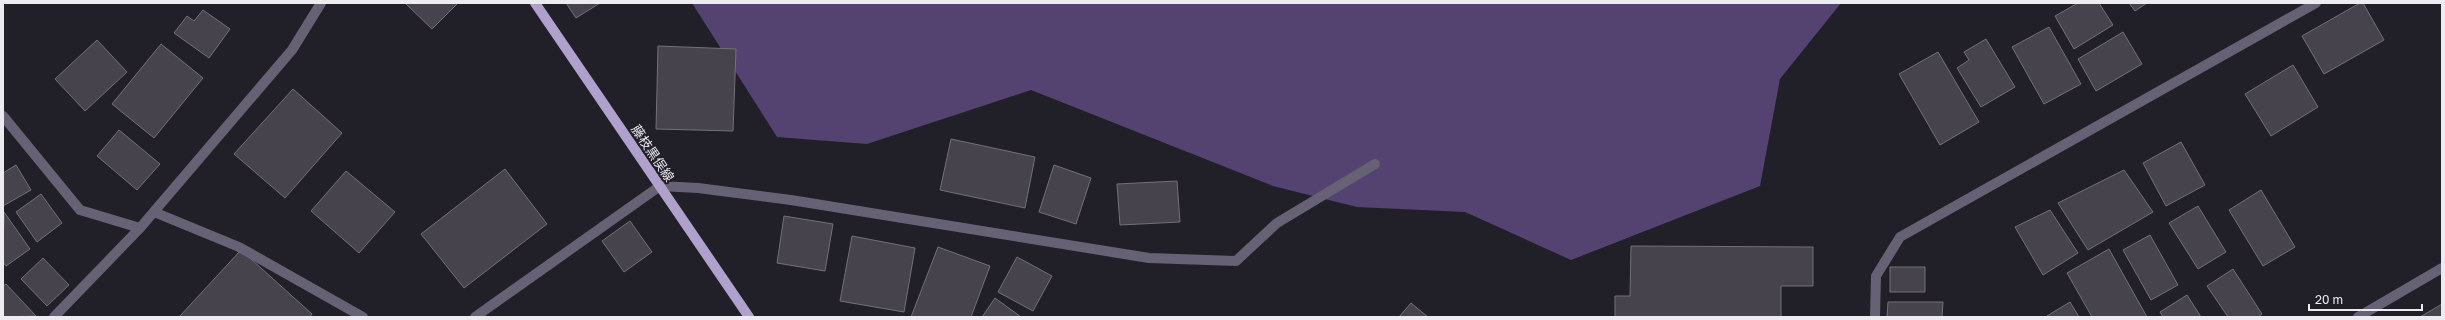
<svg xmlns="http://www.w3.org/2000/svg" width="2445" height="320" font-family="'Golos Text','Noto Sans JP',sans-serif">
	<rect width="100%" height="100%" fill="#211f27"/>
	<!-- forest -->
	<path fill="#544370" d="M692,3H1841L1780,79L1760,186L1571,260L1465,212L1357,207L1273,186L1031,90L867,144L777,137Z"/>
	<!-- building -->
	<path fill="#46434c" stroke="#73707a" d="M405,3H458L432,29Z
		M566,3H600L576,18Z
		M2078,3H2099L2113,25L2074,49L2055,16Z
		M2129,3H2147L2135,11Z
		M2360,3H2363L2384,40L2324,74L2302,36Z
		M203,10L230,29L209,58L174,33L187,16L194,21Z
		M2049,27L2081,84L2044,104L2012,47Z
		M2123,32L2142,64L2096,91L2078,59Z
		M1986,39L2015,87L1981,107L1957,68L1969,60L1964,52Z
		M97,40L127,72L85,111L55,79Z
		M161,44L203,78L154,138L112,104Z
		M658,46L736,49L733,131L656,129Z
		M1938,52L1979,122L1940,145L1899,74Z
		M2293,65L2318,107L2271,136L2245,94Z
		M293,89L342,133L285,198L234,154Z
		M119,130L160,164L137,190L97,156Z
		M951,139L1035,157L1025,208L940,190Z
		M2181,142L2205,185L2166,206L2143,163Z
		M16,165L31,190L3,206V173Z
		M1054,165L1091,178L1076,224L1039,212Z
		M505,169L547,224L464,288L421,234Z
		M2124,170L2153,212L2088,250L2058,203Z
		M346,171L395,212L359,253L311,211Z
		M1177,181L1180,222L1120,225L1117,184Z
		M2261,190L2295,247L2263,266L2229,210Z
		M41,194L62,223L37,242L16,212Z
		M2198,206L2226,252L2198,269L2169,223Z
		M2050,210L2078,253L2043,275L2015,227Z
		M4,212L30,249L6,266L3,262Z
		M784,216L833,224L825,271L777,263Z
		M630,221L652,252L624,272L602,241Z
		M2150,235L2178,285L2151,300L2123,250Z
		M852,236L915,248L904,312L840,301Z
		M1631,246L1813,247V286H1781V317H1615V296H1630Z
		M938,247L990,266L971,317H911Z
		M2109,249L2147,317H2092L2067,273Z
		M241,250L312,314L310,317H179Z
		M1017,257L1052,276L1033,311L998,292Z
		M43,258L69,285L47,306L21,279Z
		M1890,267H1925V292H1890Z
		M2233,269L2262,314L2258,317H2228L2207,286Z
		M6,284L36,316L3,317V286Z
		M2187,295L2201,317H2163L2160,312Z
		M995,298L1021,317H982Z
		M1888,302H1943L1942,317H1887Z
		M2070,302L2079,317H2048L2047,316Z
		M1411,303L1428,317H1399Z
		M2442,304V317H2420Z"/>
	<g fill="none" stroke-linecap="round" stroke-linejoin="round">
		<!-- minor -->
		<path stroke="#676175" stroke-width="10" d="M3,116L80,210L140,228
			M154,212L239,247L363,317
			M54,317L140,228L292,50L321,3
			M475,317L660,186L698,188L791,200L1149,258L1236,261L1277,223L1375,164
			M1875,317L1876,276L1900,237L2316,3
			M2358,317L2442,268"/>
		<!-- major -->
		<path stroke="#b0a1cc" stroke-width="10" d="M535,3L749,317"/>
	</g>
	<g text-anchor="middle" stroke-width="4" stroke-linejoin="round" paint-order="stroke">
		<!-- street labels -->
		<g font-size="13" fill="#ecebf0" stroke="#211f27">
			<text transform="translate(653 153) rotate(56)" y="5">藤枝黒俣線</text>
		</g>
	</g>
	<!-- border -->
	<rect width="2445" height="320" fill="none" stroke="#ecebf0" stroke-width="8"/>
	<!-- scale -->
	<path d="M2309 304v6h113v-6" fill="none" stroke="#ecebf0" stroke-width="2"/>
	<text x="2315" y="304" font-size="12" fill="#ecebf0" stroke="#211f27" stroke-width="3" paint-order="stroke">20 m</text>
</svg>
